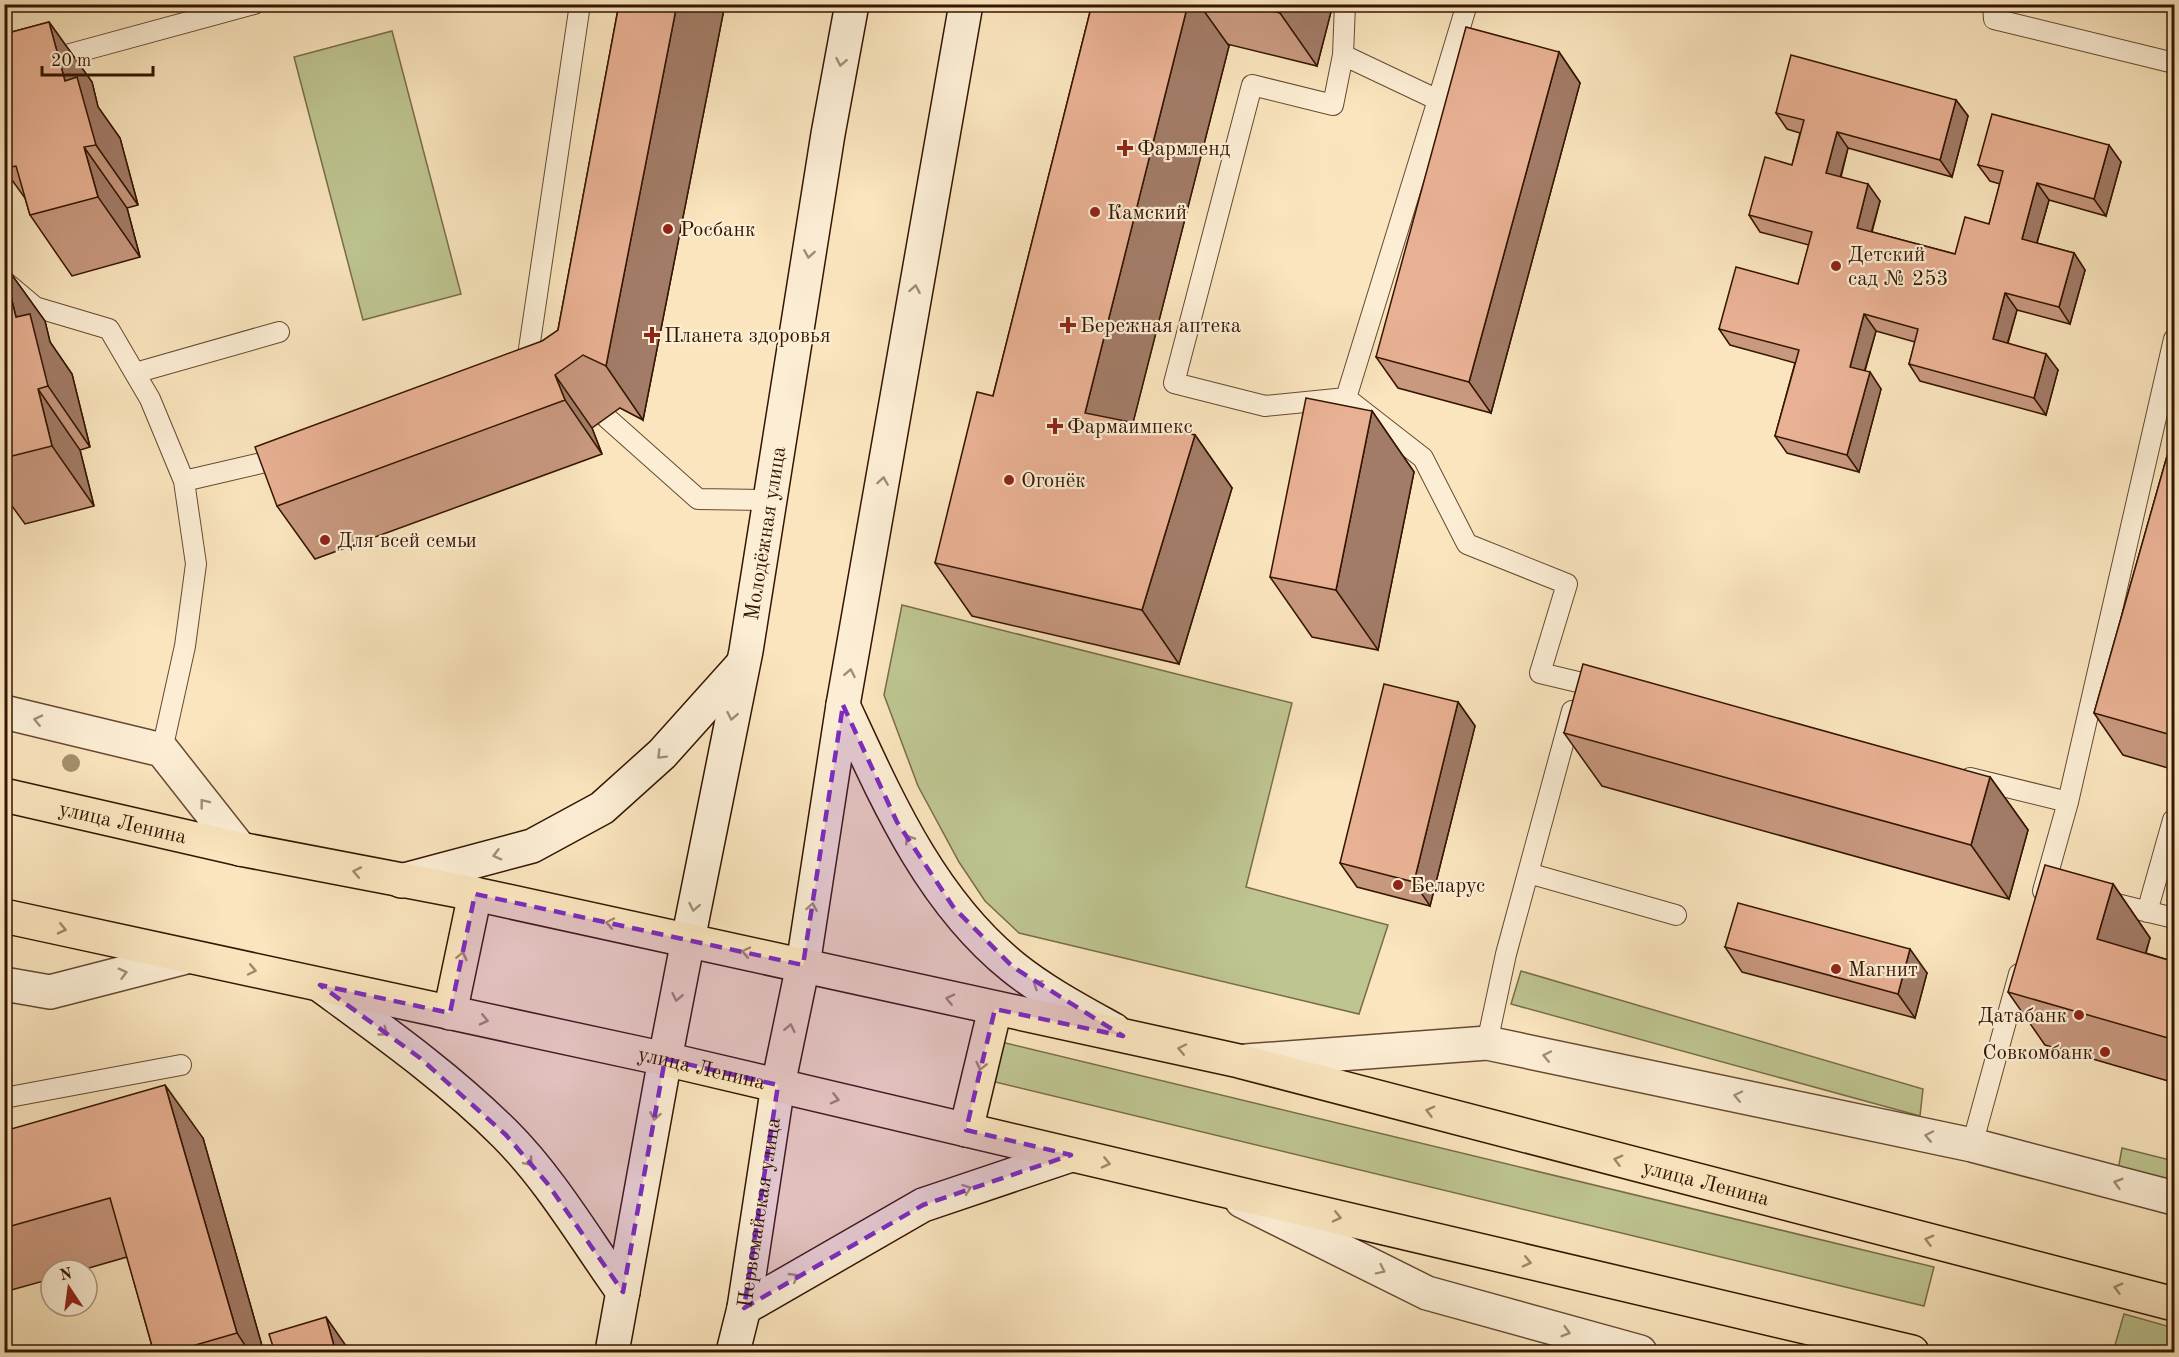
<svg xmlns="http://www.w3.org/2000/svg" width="2179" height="1357" font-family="'Old Standard TT',serif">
	<rect width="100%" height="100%" fill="#fae5be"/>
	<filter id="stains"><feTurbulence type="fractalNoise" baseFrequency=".00333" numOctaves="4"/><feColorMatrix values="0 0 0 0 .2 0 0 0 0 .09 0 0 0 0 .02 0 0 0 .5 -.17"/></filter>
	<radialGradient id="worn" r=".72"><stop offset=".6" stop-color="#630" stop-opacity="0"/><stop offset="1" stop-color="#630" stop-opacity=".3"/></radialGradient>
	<!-- green -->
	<path fill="#bec591" stroke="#796d49" stroke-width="1.5" d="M392,31L461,294L363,320L294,57Z
		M902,605L1292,703L1246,887L1388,925L1359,1014L1019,933L985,901L959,862L918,786L884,695Z
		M1521,971L1923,1089L1920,1116L1511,1004Z
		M997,1041L1934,1267L1924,1306L987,1080Z
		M2122,1148L2174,1161V1185L2118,1170Z
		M2124,1314L2174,1328V1352H2113Z"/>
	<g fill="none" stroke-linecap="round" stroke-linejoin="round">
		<defs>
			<path id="lane" d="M1345,4L1343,55L1333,105L1252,85L1174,383L1265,406L1346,398L1423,458L1467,544L1567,584L1540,673L1603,688
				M1993,4L1994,19L2174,63
				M1343,55L1438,100L1346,398
				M4,72L254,4
				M1438,100L1467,4
				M4,281L35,307L109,329L150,399L184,481L196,564L185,646L162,750
				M526,369L580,4
				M135,373L279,332
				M607,418L698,499L769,500
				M184,481L287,457
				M1970,778L2068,802
				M1528,873L1676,915
				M2043,891L2068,802L2174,339
				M2104,901L2174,918
				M2147,912L2173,820
				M1487,1043L1506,954L1572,711
				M4,1098L181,1065
				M1972,1145L2019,974"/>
			<path id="street" d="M4,712L162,750L240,849
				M4,984L50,992L186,957
				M1246,1061L1487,1043L1972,1145L2174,1198
				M1242,1201L1427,1293L1640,1352"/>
			<g id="secondary">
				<path d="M843,705C887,800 930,900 1013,967C1044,992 1080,1011 1114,1030"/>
				<path d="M401,881L532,846L602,808L662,754L741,666"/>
				<path id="s1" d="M688,940L746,651L828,134L852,4"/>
				<path d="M803,965L843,705L966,4"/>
				<path d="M320,985C384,1032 449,1078 505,1134C551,1180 585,1239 623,1292"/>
				<path d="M744,1308L923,1205L1071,1155"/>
				<path d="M612,1352L665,1059"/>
				<path id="s2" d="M733,1352L744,1308L778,1085"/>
			</g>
			<g id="primary">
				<path id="s3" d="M4,795L240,849L475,894L1239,1061L2174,1304"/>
				<path id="s4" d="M4,916L665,1059L1912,1352"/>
				<path d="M450,1013L475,894"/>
				<path d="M665,1059L688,940"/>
				<path d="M778,1085L803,965"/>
				<path d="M966,1130L995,1009"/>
			</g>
		</defs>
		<!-- lane casing -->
		<use href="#lane" stroke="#664930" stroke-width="22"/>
		<!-- street casing -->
		<use href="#street" stroke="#664930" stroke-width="36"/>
		<!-- secondary casing -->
		<use href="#secondary" stroke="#341501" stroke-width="36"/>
		<!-- primary casing -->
		<use href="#primary" stroke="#341501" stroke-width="36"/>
		<!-- lane -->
		<use href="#lane" stroke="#fceed5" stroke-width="20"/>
		<!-- street -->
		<use href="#street" stroke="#fceed5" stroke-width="33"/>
		<!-- secondary -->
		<use href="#secondary" stroke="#fceed5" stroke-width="33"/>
		<!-- primary -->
		<use href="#primary" stroke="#fae5be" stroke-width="33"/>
	</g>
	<!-- trees -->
	<circle fill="#a4906e" cx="71" cy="763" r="9"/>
	<!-- wall -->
	<path fill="#c8987f" stroke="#341501" stroke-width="1.5" d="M619,4H725L643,420L620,408L592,428L602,454L315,559L277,506L542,341L558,330Z
		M1092,4H1333L1317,66L1227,44L1229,46L1133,422L1195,435L1232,488L1179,664L972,616L935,563L993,396Z
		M49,22L92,82L98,107L120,138L138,205L127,208L140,257L72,276L30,215L25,198L4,169V34Z
		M1559,52L1580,83L1491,413L1398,388L1376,357Z
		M1956,100L1968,116L1952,177L1848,148L1841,177L1880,201L1872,232L1955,254L1989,224L2000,184L1990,181L1978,165L2121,162L2106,216L2049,200L2037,243L2074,253L2085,270L2070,324L2017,310L2008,343L2058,370L2046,415L1920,381L1909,364L1915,342L1876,331L1865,371L1881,389L1859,472L1787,453L1775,436L1795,363L1730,345L1719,329L1798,284L1809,245L1760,232L1749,215L1792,165L1800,133L1787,129L1776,113Z
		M4,264L45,321L50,342L72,374L90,447L80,450L94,506L25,524L4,495Z
		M1372,411L1414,472L1378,650L1312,637L1270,577Z
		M2175,428V770L2123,755L2094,713Z
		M1458,702L1475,726L1430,906L1357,887L1340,863Z
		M1564,733L1990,777L2028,830L2009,899L1602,786Z
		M2113,884L2150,938L2146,953L2175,962V1083L2045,1045L2008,992Z
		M1725,947L1927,973L1915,1018L1742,972Z
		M4,1131L203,1138L264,1353H154L127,1257L82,1270H51V1279L4,1292Z"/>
	<!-- shaded-wall -->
	<path fill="#a37c68" stroke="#341501" stroke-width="1.5" d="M677,4H725L643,420L606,366Z
		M1188,4H1199L1229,46L1122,466L1085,413Z
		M1282,4H1333L1317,66L1280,13Z
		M49,22L92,82L98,107L120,138L138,205L96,145L65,81Z
		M1559,52L1580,83L1491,413L1469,382Z
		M1956,100L1968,116L1952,177L1940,160Z
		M1837,132L1848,148L1837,189L1826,173Z
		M2109,145L2121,162L2106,216L2094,199Z
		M84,147L127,208L140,257L98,197Z
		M2037,183L2049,200L2033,256L2022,239Z
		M1868,184L1880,201L1868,244L1857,228Z
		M2074,253L2085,270L2070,324L2059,307Z
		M4,264L45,321L50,342L72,374L90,447L48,386L16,317L4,269Z
		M2005,293L2017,310L2004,355L1993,339Z
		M1864,314L1876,331L1861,383L1850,367Z
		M2046,354L2058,370L2046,415L2034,398Z
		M1870,372L1881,389L1859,472L1847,455Z
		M555,375L592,428L602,454L565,400Z
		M38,389L80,450L94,506L52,446Z
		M1372,411L1414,472L1378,650L1336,590Z
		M1195,435L1232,488L1179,664L1142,610Z
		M1458,702L1475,726L1430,906L1414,882Z
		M1990,777L2028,830L2009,899L1971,845Z
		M2113,884L2150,938L2134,992L2097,939Z
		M1910,949L1927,973L1915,1018L1898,994Z
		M165,1085L203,1138L264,1353H250L237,1333Z
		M326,1317L351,1353H336Z"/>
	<!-- building -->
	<path fill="#e9b194" stroke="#341501" stroke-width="1.5" d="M619,4H677L606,366L583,355L555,375L565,400L277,506L255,447L542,341L558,330Z
		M1092,4H1188L1085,413L1195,435L1142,610L935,563L977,392L993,396Z
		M1246,4H1282L1280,13Z
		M49,22L65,81L77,77L96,145L84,147L98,197L30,215L16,166L4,168V34Z
		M1466,27L1559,52L1469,382L1376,357Z
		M1791,55L1956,100L1940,160L1837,132L1826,173L1868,184L1857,228L1955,254L1965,217L1989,224L2003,171L1978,165L1992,114L2109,145L2094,199L2037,183L2022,239L2074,253L2059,307L2005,293L1993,339L2046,354L2034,398L1909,364L1918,329L1864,314L1850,367L1870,372L1847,455L1775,436L1799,350L1719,329L1736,267L1798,284L1812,232L1749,215L1765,157L1792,165L1804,120L1776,113Z
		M4,269L16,317L30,314L48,386L38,389L52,446L4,458Z
		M1306,398L1372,411L1336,590L1270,577Z
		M2175,428V736L2094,713Z
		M1583,664L1990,777L1971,845L1564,733Z
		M1384,684L1458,702L1414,882L1340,863Z
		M2045,865L2113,884L2097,939L2175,962V1040L2008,992Z
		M1738,903L1910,949L1898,994L1725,947Z
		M165,1085L237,1333L168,1353H154L110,1198L4,1228V1131Z
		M326,1317L336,1353H275L269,1334Z
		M1053,1348L1071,1353H1010Z"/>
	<!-- one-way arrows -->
	<defs><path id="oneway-chevron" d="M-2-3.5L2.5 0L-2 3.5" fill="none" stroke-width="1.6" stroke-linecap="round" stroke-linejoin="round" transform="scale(1.5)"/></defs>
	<g stroke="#a28c76">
		<use href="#oneway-chevron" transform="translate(841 62) rotate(101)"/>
		<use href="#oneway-chevron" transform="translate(809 254) rotate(99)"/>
		<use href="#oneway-chevron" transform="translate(915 289) rotate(-80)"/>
		<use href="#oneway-chevron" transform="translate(883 481) rotate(-81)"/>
		<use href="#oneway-chevron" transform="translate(850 673) rotate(-79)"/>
		<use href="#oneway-chevron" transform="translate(732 716) rotate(101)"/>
		<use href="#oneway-chevron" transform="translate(38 720) rotate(-167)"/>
		<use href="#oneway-chevron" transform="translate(661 755) rotate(135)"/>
		<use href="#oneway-chevron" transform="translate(204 803) rotate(-128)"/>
		<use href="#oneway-chevron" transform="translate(909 839) rotate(-123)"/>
		<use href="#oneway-chevron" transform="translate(497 855) rotate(165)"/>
		<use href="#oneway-chevron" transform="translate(694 907) rotate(101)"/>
		<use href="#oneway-chevron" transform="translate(812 907) rotate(-81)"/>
		<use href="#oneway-chevron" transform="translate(123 973) rotate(-15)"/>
		<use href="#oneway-chevron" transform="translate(1037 984) rotate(-146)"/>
		<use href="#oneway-chevron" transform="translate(384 1032) rotate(36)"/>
		<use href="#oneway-chevron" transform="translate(1547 1056) rotate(-168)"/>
		<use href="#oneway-chevron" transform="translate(1738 1096) rotate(-168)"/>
		<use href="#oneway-chevron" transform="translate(655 1116) rotate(100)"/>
		<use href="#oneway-chevron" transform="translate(1929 1136) rotate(-168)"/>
		<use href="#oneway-chevron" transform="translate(529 1162) rotate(50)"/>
		<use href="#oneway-chevron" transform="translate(2118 1183) rotate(-164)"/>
		<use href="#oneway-chevron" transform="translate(967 1189) rotate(-20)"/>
		<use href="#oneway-chevron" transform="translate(1381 1270) rotate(26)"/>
		<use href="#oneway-chevron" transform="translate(794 1277) rotate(-31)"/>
		<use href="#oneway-chevron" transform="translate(1566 1332) rotate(16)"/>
	</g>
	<g stroke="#a18769">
		<use href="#oneway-chevron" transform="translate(357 872) rotate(-169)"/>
		<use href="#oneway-chevron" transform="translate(610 923) rotate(-168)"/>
		<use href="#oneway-chevron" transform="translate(62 929) rotate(13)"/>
		<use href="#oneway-chevron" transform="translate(746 952) rotate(-168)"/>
		<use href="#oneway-chevron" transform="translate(462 956) rotate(-78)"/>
		<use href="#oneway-chevron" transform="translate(252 970) rotate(12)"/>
		<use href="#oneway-chevron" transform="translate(677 997) rotate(101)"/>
		<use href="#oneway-chevron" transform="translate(950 999) rotate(-167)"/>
		<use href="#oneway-chevron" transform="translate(484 1020) rotate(13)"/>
		<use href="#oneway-chevron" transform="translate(790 1028) rotate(-78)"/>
		<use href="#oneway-chevron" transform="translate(1182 1049) rotate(-168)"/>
		<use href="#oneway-chevron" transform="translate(981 1066) rotate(103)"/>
		<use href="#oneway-chevron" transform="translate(835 1099) rotate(14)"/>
		<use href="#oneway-chevron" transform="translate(1430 1111) rotate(-165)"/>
		<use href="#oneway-chevron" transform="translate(1618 1160) rotate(-165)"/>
		<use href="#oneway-chevron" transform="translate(1106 1163) rotate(13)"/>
		<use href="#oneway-chevron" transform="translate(1337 1217) rotate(13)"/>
		<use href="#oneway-chevron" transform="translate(1929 1240) rotate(-165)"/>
		<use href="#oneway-chevron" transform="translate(1527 1262) rotate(13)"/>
		<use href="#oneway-chevron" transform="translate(2118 1288) rotate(-165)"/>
	</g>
	<!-- marked area -->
	<path fill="#7b2cbf" fill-opacity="0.2" stroke="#7b2cbf" stroke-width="4.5" stroke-dasharray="12 8" stroke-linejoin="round" d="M843,705L897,822L954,908L1013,967L1123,1036L995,1009L966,1130L1071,1155L923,1205L744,1308L778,1085L665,1059L623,1292L547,1183L506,1135L420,1058L320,985L450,1013L475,894L803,965Z"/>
	<!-- markers -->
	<g fill="#8f2418" stroke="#fceed5" stroke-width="2">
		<path d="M1122 139h6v6h6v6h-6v6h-6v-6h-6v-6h6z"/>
		<circle cx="1095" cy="212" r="6"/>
		<circle cx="668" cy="229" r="6"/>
		<circle cx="1836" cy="266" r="6"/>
		<path d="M1065 316h6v6h6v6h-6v6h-6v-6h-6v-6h6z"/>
		<path d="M649 326h6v6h6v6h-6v6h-6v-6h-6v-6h6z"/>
		<path d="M1052 417h6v6h6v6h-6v6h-6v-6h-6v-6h6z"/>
		<circle cx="1009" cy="480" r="6"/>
		<circle cx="325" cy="540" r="6"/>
		<circle cx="1398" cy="885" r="6"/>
		<circle cx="1836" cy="969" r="6"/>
		<circle cx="2079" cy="1015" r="6"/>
		<circle cx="2105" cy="1052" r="6"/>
	</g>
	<g text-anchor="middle" stroke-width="4.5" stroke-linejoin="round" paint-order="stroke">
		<!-- poi labels -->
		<g font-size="21" fill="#341501" stroke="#fceed5" text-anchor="start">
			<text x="1137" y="155">Фармленд</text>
			<text x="1107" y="219">Камский</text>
			<text x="680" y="236">Росбанк</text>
			<text x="1848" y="261">Детский<tspan x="1848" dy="24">сад № 253</tspan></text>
			<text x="1080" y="332">Бережная аптека</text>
			<text x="664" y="342">Планета здоровья</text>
			<text x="1067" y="433">Фармаимпекс</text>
			<text x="1021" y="487">Огонёк</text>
			<text x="337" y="547">Для всей семьи</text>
			<text x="1410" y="892">Беларус</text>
			<text x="1848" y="976">Магнит</text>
			<text x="2067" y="1022" text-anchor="end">Датабанк</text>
			<text x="2093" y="1059" text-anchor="end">Совкомбанк</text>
		</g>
		<!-- street labels -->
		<g font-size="21" fill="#341501" stroke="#fceed5">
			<text dy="7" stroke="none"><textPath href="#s1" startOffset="414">Молодёжная улица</textPath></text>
			<text dy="7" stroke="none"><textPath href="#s3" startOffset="122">улица Ленина</textPath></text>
			<text dy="7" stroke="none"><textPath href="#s4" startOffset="714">улица Ленина</textPath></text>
			<text dy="7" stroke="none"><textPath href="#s3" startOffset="1746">улица Ленина</textPath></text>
			<text dy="7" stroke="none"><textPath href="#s2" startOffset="142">Первомайская улица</textPath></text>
		</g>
	</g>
	<!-- margin -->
	<rect width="2179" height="1357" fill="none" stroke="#fae5be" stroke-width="24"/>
	<rect x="6" y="6" width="2167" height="1345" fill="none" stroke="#341501" stroke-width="3"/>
	<rect x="12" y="12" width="2155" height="1333" fill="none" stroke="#341501" stroke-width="1.5"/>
	<!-- north arrow -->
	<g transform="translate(69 1288) rotate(347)"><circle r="28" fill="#fceed5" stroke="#ac9780" stroke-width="1.5"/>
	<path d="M0-4.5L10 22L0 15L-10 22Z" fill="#8f2418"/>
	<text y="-9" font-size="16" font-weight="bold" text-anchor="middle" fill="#341501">N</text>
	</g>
	<!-- scale -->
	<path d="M42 66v9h111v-9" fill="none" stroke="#341501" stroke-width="3"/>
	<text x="51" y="66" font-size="18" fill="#341501" stroke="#fceed5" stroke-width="4.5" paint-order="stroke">20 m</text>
	<rect width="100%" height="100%" filter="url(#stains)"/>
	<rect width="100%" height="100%" fill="url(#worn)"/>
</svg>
